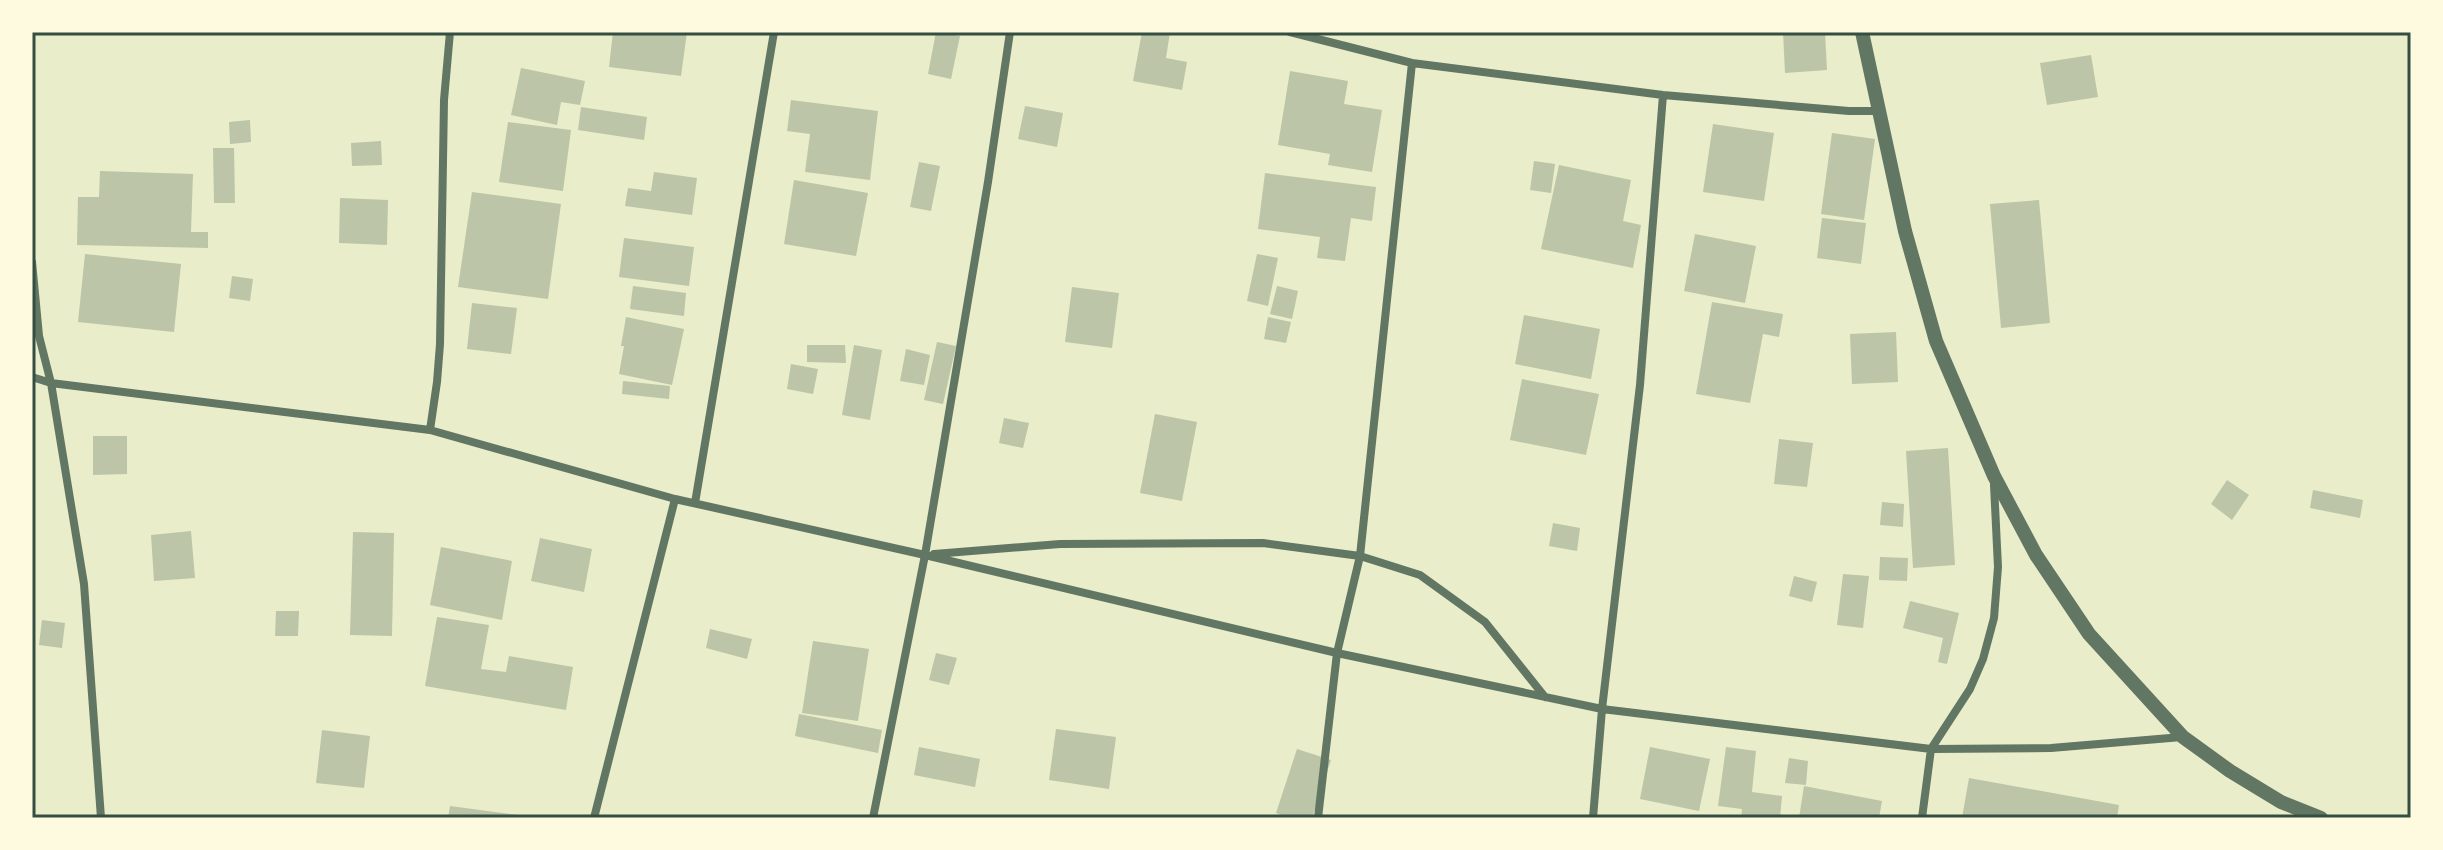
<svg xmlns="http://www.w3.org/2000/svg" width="2443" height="850" font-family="'Work Sans',sans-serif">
	<rect width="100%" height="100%" fill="#e9edc9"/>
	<!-- building -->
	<path fill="#bcc5a7" d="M613,32H687L681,76L609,67Z
		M936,32L960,36L951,79L928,74Z
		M1142,32H1170L1166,58L1187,62L1182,90L1133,81Z
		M1783,32H1825L1827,70L1785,73Z
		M2091,55L2098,97L2047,105L2040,63Z
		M521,68L585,81L580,105L561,102L557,125L511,115Z
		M1290,71L1348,81L1344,104L1382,110L1372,172L1328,165L1330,154L1278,145Z
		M791,100L878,111L870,180L805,172L810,134L787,131Z
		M1025,106L1063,113L1057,147L1018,139Z
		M581,107L647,117L644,140L578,130Z
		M250,120L251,142L230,144L229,122Z
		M508,122L571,130L563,191L499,182Z
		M1713,124L1774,133L1764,201L1703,192Z
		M1832,133L1875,139L1864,220L1821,214Z
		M381,141L382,165L352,166L351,143Z
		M213,148H234L235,203H214Z
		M1534,161L1555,164L1551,193L1530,190Z
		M919,162L940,166L931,211L910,207Z
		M1559,165L1631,180L1623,221L1641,225L1633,268L1541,249Z
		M100,171L193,174L191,232H208V248L77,245L78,197H99Z
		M654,172L697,178L692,215L625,206L628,188L651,191Z
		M1265,173L1376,187L1372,221L1351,218L1345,261L1317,258L1320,237L1258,229Z
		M794,180L868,193L856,256L784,244Z
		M472,192L561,204L548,299L458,287Z
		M340,198L388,200L387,245L339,243Z
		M2039,200L2050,323L2001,328L1990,204Z
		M1822,218L1866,223L1861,264L1817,258Z
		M1695,234L1756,246L1745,303L1684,291Z
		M624,238L694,247L689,286L619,277Z
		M85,254L181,264L174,332L78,322Z
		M1257,254L1278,258L1268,306L1247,301Z
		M232,276L253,279L250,301L229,298Z
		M633,286L686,293L684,316L630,309Z
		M1277,286L1298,291L1292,319L1270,314Z
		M1072,287L1119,293L1112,348L1065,342Z
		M1712,302L1783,314L1779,337L1763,334L1750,403L1696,394Z
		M472,303L517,308L511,354L467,349Z
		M1524,315L1600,329L1591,379L1515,364Z
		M626,317L684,329L672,385L619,374L624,346H621Z
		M1268,317L1291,322L1286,343L1264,339Z
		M1896,332L1898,382L1852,384L1850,334Z
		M937,342L956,346L943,404L924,400Z
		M807,345H845L846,363L807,362Z
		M854,345L882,350L870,420L842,415Z
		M906,349L930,355L924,385L900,381Z
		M791,364L818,369L813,394L787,389Z
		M1522,379L1599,394L1586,455L1510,440Z
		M623,381L670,386L669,399L622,394Z
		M1155,414L1197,422L1182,501L1140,493Z
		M1004,418L1029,423L1023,448L999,443Z
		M93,436H127V474L93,475Z
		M1779,439L1813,443L1807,487L1774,484Z
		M1948,448L1955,565L1913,568L1906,451Z
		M2227,480L2249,495L2232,520L2211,504Z
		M2313,490L2363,500L2360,518L2310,508Z
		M1882,502L1904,504L1903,527L1880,525Z
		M1553,523L1580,528L1577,551L1549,546Z
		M191,531L195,578L154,581L151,535Z
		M353,532L394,533L392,636L350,635Z
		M540,538L592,549L584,592L531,581Z
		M441,547L512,561L502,620L430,605Z
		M1880,557L1908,558L1907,581L1879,580Z
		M1843,574L1869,576L1863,628L1837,625Z
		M1794,576L1817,582L1812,602L1789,596Z
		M1910,601L1959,613L1947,664L1938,662L1943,638L1903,628Z
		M276,611H299L298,636H275Z
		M437,617L489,625L481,669L506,672L509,656L573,667L566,710L425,686Z
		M42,620L65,623L62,648L39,645Z
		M710,629L752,639L747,659L706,648Z
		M813,641L869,649L858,721L802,713Z
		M936,653L957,658L949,685L929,680Z
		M799,714L882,730L878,753L795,736Z
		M1056,729L1116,737L1109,789L1049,780Z
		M322,730L370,736L364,788L316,783Z
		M919,747L980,759L975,787L914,775Z
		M1650,747L1710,759L1699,811L1640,799Z
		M1726,747L1756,751L1752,792L1782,796L1780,818H1741L1742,809L1718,806Z
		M1297,749L1331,760L1312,818H1290L1276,813Z
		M1789,758L1808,761L1806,785L1785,783Z
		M1969,778L2119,805L2117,818H1962Z
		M1804,786L1882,801L1879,818H1799Z
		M450,806L518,815L517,818H448Z"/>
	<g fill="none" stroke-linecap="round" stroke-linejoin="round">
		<!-- minor -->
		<path stroke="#617663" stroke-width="8" d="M1290,32L1412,63L1663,95L1849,111H1880
			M32,262L39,336L51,383L84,584L101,818
			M32,377L51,383L430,430L675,499L925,555L1337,653L1602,709L1931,749L2051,748L2182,737
			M430,430L437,382L440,344L444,100L450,32
			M695,503L774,32
			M934,554L1060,544L1263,543L1360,556L1420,575L1485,622L1545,697
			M594,818L675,499
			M873,818L925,555L988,182L1010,32
			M1318,818L1337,653L1360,556L1412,63
			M1593,818L1602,709L1640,385L1663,95
			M1922,818L1931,749L1970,689L1983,659L1994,618L1998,567L1994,485"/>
		<!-- tertiary -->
		<path stroke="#617663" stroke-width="14" d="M1862,32L1905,231L1936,341L1994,476L2036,555L2089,634L2183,737L2230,771L2281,802L2321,818"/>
	</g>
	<!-- border -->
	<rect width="2443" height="850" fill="none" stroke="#fefae0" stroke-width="68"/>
	<rect x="34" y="34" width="2375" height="782" fill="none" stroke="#344e41" stroke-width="3"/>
</svg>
